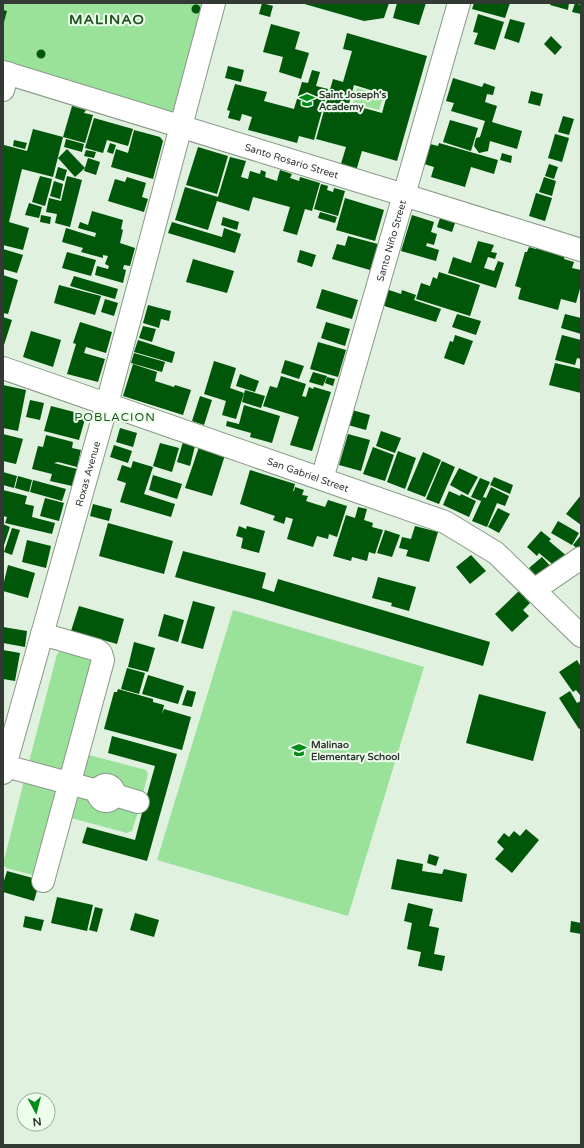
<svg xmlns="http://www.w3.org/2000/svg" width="584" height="1148" font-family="'Varela Round',sans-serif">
	<rect width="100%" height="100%" fill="#e0f1df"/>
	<!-- green -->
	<path fill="#9ae299" d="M3,3H205L174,114L3,60Z
		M357,88L384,95L379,110L353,103Z
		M233,610L424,667L348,916L157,860Z
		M60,651L92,659L65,772L29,762L57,654Z
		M89,755L146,770L148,774L143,793L117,785L109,780L82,781L86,757Z
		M24,781L58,785L33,875L6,868L3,864Z
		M75,795L95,800L103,806L112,805L138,812L132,831L127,833L71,818Z"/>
	<!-- building -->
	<path fill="#005609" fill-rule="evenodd" d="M262,3L273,6L270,17L259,14Z
		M301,3H389L384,18L364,21Z
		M397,3H426L419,25L393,18Z
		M474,3H510L505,18L472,9Z
		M551,3H569L568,10L550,5Z
		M575,3L581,5V14L572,12Z
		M191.5 9a4.5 4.5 0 1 1 9 0a4.5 4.5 0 1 1-9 0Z
		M3,10L7,11L4,22H3Z
		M478,14L504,22L495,50L474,44L478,33L473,32Z
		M510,19L525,23L519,43L504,38Z
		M271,24L300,32L295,49L309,53L301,79L279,72L283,57L263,52Z
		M347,33L427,56L397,161L362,151L356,171L340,167L346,147L316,139L333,79L343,82L352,51L343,49ZM354,85L387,95L382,113L349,104Z
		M551,36L562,47L555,55L544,44Z
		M36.5 54a4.5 4.5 0 1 1 9 0a4.5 4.5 0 1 1-9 0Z
		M228,66L244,70L241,82L225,78Z
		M312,70L320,72L316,86L328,89L314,140L299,136L297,143L248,130L252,117L242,114L240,121L228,118L230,111L227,110L235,84L267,92L264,101L294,109L302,82L308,83Z
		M453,78L482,87L484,83L495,87L493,95L487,94L485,102L497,106L492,122L522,131L517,149L490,141L488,151L479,153L474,146L476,138L480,137L485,121L451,111L454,103L446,101Z
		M531,91L543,94L540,106L528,103Z
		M72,106L86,110L84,113L93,115L85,143L63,137L53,177L22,169L9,222L29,228L23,250L3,245V150L4,145L27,151L33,129L63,137Z
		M563,116L574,119L569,135L558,132Z
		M94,118L133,129L128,146L107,140L103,153L85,148Z
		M450,120L478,128L471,151L443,142Z
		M134,130L160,137L163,141L153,179L111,167L116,149L128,153Z
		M555,134L569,138L562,162L548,158Z
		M66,139L84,144L82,152L64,147Z
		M14,140L27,143L25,149L13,146Z
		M110,143L116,145L113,154L107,152Z
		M439,143L498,160L494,174L471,167L465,187L431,177L434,167L424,164L430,144L438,146Z
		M198,147L228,156L217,194L186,185Z
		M67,149L85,168L75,177L58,158Z
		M86,150L96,152L94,158L84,156Z
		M502,153L512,156L511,163L500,160Z
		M230,157L246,161L241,177L248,179L250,171L260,174L261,170L266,172L265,177L277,181L280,170L292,174L290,178L299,181L300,177L320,183L312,211L305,209L297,235L283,231L290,207L253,197L249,211L217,201L208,230L175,220L185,187L218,197Z
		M88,158L100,162L96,175L84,171Z
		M549,164L558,167L554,179L545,176Z
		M58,167L67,170L64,181L55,178Z
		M40,176L52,179L50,188L37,185Z
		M67,176L82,180L70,227L55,223L57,214L46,212L49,198L61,201Z
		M127,177L146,183L142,197L148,199L144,212L108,201L115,179L125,182Z
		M544,177L556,181L552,196L539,192Z
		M54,181L63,184L60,199L50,196Z
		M321,184L328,186L327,190L333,192L334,188L345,191L338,216L314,209Z
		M37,185L50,188L45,206L32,202Z
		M536,193L552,198L545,221L529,216Z
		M345,198L384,210L375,241L336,230Z
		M29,203L42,207L39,218L25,215Z
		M92,211L123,220L121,229L123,230L120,243L135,248L130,266L124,265L123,269L126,270L123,283L95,275L97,266L108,269L109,266L105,264L108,256L103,255V258L81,252L83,248L62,242L66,228L95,237L96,233L78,228L80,222L88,225Z
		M320,212L337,217L335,223L318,218Z
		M41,215L51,217L50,224L40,222Z
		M412,215L434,222L431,232L437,234L434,245L427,243L426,246L439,250L436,261L401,251Z
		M223,217L239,222L237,230L221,225Z
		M440,218L455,223L452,232L437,227Z
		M172,222L222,237L224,228L241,234L235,253L168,233Z
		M348,236L378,244L370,270L332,259L337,244L345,246Z
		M478,241L494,245L491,252L497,253L495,259L488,257L484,268L494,271L498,261L504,263L496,288L448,273L453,257L471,263Z
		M536,246L565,254L564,259L574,262L572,268L581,270V285L576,303L561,299L558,310L518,299L521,288L515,286L525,252H527L529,247L536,249Z
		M3,249L23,255L17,273L3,269Z
		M300,250L316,255L312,267L297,262Z
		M67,252L96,260L91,276L62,268Z
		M193,259L234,271L227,293L186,282Z
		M439,272L480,285L470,316L416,299L421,283L430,286L433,277L437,279Z
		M3,275L18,280L8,314L3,313Z
		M74,276L118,289L115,299L70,286Z
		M59,285L101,296L95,315L54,303Z
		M322,289L358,300L352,319L316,308Z
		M386,289L401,294L402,290L416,295L414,300L441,309L436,322L381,305Z
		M105,299L118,303L114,316L101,312Z
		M148,305L171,311L169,321L161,319L159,328L143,323Z
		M457,314L481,321L476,335L452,327Z
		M565,314L581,318V334L561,328Z
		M3,317L12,320L3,348Z
		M80,322L112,332L106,353L86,347L84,353L105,359L98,382L67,374L76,344L73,343Z
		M326,322L350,329L345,346L321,338Z
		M143,326L156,329L152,342L139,338Z
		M31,331L61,340L53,367L23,357Z
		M455,335L473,341L464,365L444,358L450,341L453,342Z
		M562,335L581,340V359L577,358L575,365L555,360Z
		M138,340L175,352L172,363L134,352Z
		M318,342L346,350L338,377L310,369Z
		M134,353L165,362L162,372L131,363Z
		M285,360L304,366L299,379L281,373Z
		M214,361L236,368L230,388L244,393L236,419L222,415L226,401L204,394Z
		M555,363L581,369V393L549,385Z
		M133,364L157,372L155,381L174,387L175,385L191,390L183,415L123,396Z
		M313,372L327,376L323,386L309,382Z
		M240,374L259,381L255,392L236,386Z
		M281,376L306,384L302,396L306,397L309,387L313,389L314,387L331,392L312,451L290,445L299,417L263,406L270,386L277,388Z
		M327,377L335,379L333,386L325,383Z
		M3,385L26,390L18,431L3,428Z
		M245,390L265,396L261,408L242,402Z
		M200,396L212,400L204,425L192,421Z
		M30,400L44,403L40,420L26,417Z
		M244,405L280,416L272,443L250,437L251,433L226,426L227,421L239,424Z
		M51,406L78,413L77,416L85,419L79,440L44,431Z
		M352,410L370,415L366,430L348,425Z
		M120,428L137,433L133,447L116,442Z
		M381,431L401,438L395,453L376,446Z
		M3,434L23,439L16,464L3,461Z
		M348,434L370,440L361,471L339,465Z
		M46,435L73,442L72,448L81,450L77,467L58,462L54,463L77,469L72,486L50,481L52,474L32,469L38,446L43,447Z
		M183,442L195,446L190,466L177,462Z
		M160,443L179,448L172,472L153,466Z
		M114,445L132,451L128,463L110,457Z
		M199,447L225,455L212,496L185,488Z
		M373,447L394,455L385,481L363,474Z
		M398,451L416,458L405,489L387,482Z
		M423,452L441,460L425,497L407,490Z
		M133,461L153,467L144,494L175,504L171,517L120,502L126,483L117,480L122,465L131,468Z
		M442,461L455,467L439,504L426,499Z
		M459,468L478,477L468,495L450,485Z
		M250,470L295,484L293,491H294L295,487L304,490L302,495L308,496L306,501L325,507L328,500L347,506L337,537L329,534L328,539L317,536L313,547L287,539L293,519L286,517L284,524L273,520L275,516L240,504Z
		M3,472L17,476L14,488L3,485Z
		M153,475L182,484L177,499L149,490Z
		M18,476L32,480L29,492L15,488Z
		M494,477L513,485L510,494L490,485Z
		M480,478L490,482L481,501L471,497Z
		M33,480L66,489L62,501L30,492Z
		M491,487L509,496L505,506L497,503L487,527L472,521L483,497L486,498Z
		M3,490L27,496L25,504L34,506L32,517L55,523L52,534L5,523L7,517L3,516Z
		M449,491L460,496L461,494L476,501L469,517L443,505Z
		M581,495V525L566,514Z
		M45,498L64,503L59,521L40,516Z
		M93,504L112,509L109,521L90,516Z
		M358,507L367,509L364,520L373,523L372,527L383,530L375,554L369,552L367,561L352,557L351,561L333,556L346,515L355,518Z
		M498,508L510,514L499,533L488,527Z
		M558,521L579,533L572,545L551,533Z
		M108,523L173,541L164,574L99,556Z
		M3,524L10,527L3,548Z
		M239,526L246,529L247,526L265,531L259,553L241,548L243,538L236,536Z
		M415,526L438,532L429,562L406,556L408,550L399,548L402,537L411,539Z
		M12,528L20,530L12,555L4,552Z
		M385,530L400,535L392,557L377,553Z
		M541,531L551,539L549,541L568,557L558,569L539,553L537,556L527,547Z
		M581,535V552L573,545Z
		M27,540L51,546L46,568L22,562Z
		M183,551L266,573L262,588L274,592L278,579L490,642L483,666L258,600L175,577Z
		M471,555L486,571L470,584L456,567Z
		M542,557L554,570L541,581L529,568Z
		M8,565L35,573L28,598L3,591V586Z
		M378,577L416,587L409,611L391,606L392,603L372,598Z
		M519,591L530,603L523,610L529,616L512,632L495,614Z
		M193,601L215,607L203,649L181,643Z
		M79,606L124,619L117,644L71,631Z
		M164,614L184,620L178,642L158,636Z
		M3,627L27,631L25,647L3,643Z
		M134,642L155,648L148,672L128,667Z
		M3,650L20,653L15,681L3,679Z
		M577,660L581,667L580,695L576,690L573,692L559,672Z
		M127,668L145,673L139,694L121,689Z
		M148,675L184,686L178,704L142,694Z
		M118,689L153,699V702L164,705L162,714L164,709L191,717L182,750L104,729L114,692H117Z
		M187,690L196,692L192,707L182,705Z
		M570,691L577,703L581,701V728L579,729L559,698Z
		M479,694L546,712L533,761L466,743Z
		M112,736L177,754L147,861L82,843L87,827L135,840L143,809L155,766L108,753Z
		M526,829L539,840L512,873L495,859L504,849L497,842L504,833L509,837L514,831L520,836Z
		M429,854L439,857L436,866L427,863Z
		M397,859L423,864L422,871L442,874L444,869L467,874L462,902L391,889Z
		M7,871L40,880L34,901L3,892V884Z
		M57,897L93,905L87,931L51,923Z
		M408,903L433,909L429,926L439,928L434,954L445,956L442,971L418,966L421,952L407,949L412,923L404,921Z
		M95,907L103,909L97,932L89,930Z
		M135,913L159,920L154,937L130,930Z
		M25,916L44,920L41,931L23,927Z
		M571,921L581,923V934L570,932Z"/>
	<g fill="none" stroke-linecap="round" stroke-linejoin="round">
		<defs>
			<g id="minor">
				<path d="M3,90L8,73"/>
				<path d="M181,126L214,3"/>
				<path id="s1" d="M3,368L445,522L496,553L581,636"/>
				<path id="s2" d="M322,479L404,195L581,250"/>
				<path d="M534,590L581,558"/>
				<path d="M42,634L97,650L101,653L103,660L43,881"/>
				<path d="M5,766L98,791"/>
				<circle cx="106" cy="793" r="8"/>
				<path d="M115,795L138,802"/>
			</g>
			<g id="major">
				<path id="s3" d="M3,72L404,195L459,3"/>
				<path id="s4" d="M3,773L107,404L181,126"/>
			</g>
		</defs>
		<!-- minor casing -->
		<use href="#minor" stroke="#899888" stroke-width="24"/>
		<!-- major casing -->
		<use href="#major" stroke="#899888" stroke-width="24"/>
		<!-- minor -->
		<use href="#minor" stroke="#fff" stroke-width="22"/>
		<!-- major -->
		<use href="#major" stroke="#fff" stroke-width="22"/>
	</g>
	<!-- icons -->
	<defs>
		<symbol id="school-bare" viewBox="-9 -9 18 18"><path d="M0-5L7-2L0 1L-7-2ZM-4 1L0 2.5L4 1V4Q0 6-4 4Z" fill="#018c1a" stroke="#edfeed" stroke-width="2.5" paint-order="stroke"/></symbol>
	</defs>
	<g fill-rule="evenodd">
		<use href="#school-bare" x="296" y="89" width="22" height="22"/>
		<use href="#school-bare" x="288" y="739" width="22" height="22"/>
	</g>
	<g text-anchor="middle" stroke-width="4" stroke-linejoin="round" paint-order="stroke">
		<!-- poi labels -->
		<g font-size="10" font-weight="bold" fill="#333933" stroke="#edfeed" text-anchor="start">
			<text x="319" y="98">Saint Joseph's<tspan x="319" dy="12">Academy</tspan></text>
			<text x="311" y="748">Malinao<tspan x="311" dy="12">Elementary School</tspan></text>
		</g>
		<!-- street labels -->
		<g font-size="10" fill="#333933" stroke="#edfeed">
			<text dy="4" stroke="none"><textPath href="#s3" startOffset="302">Santo Rosario Street</textPath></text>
			<text dy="4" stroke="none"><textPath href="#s2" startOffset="248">Santo Niño Street</textPath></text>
			<text dy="4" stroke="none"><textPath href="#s4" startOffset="311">Roxas Avenue</textPath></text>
			<text dy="4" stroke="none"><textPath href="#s1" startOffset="323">San Gabriel Street</textPath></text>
		</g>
		<!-- quarter labels -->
		<g font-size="12" letter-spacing="1" fill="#205521" stroke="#edfeed">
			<text x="115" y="421">POBLACION</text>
		</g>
		<!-- district labels -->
		<g font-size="14" font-weight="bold" letter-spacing="1" fill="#205521" stroke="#edfeed">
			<text x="107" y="24">MALINAO</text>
		</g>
	</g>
	<!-- border -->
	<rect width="584" height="1148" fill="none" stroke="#333933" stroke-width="8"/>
	<!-- north arrow -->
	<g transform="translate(36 1112) rotate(173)"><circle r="19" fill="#edfeed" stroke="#a3afa3"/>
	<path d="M0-3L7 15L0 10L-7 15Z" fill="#018c1a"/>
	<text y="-6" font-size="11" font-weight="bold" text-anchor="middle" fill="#333933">N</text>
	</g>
</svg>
